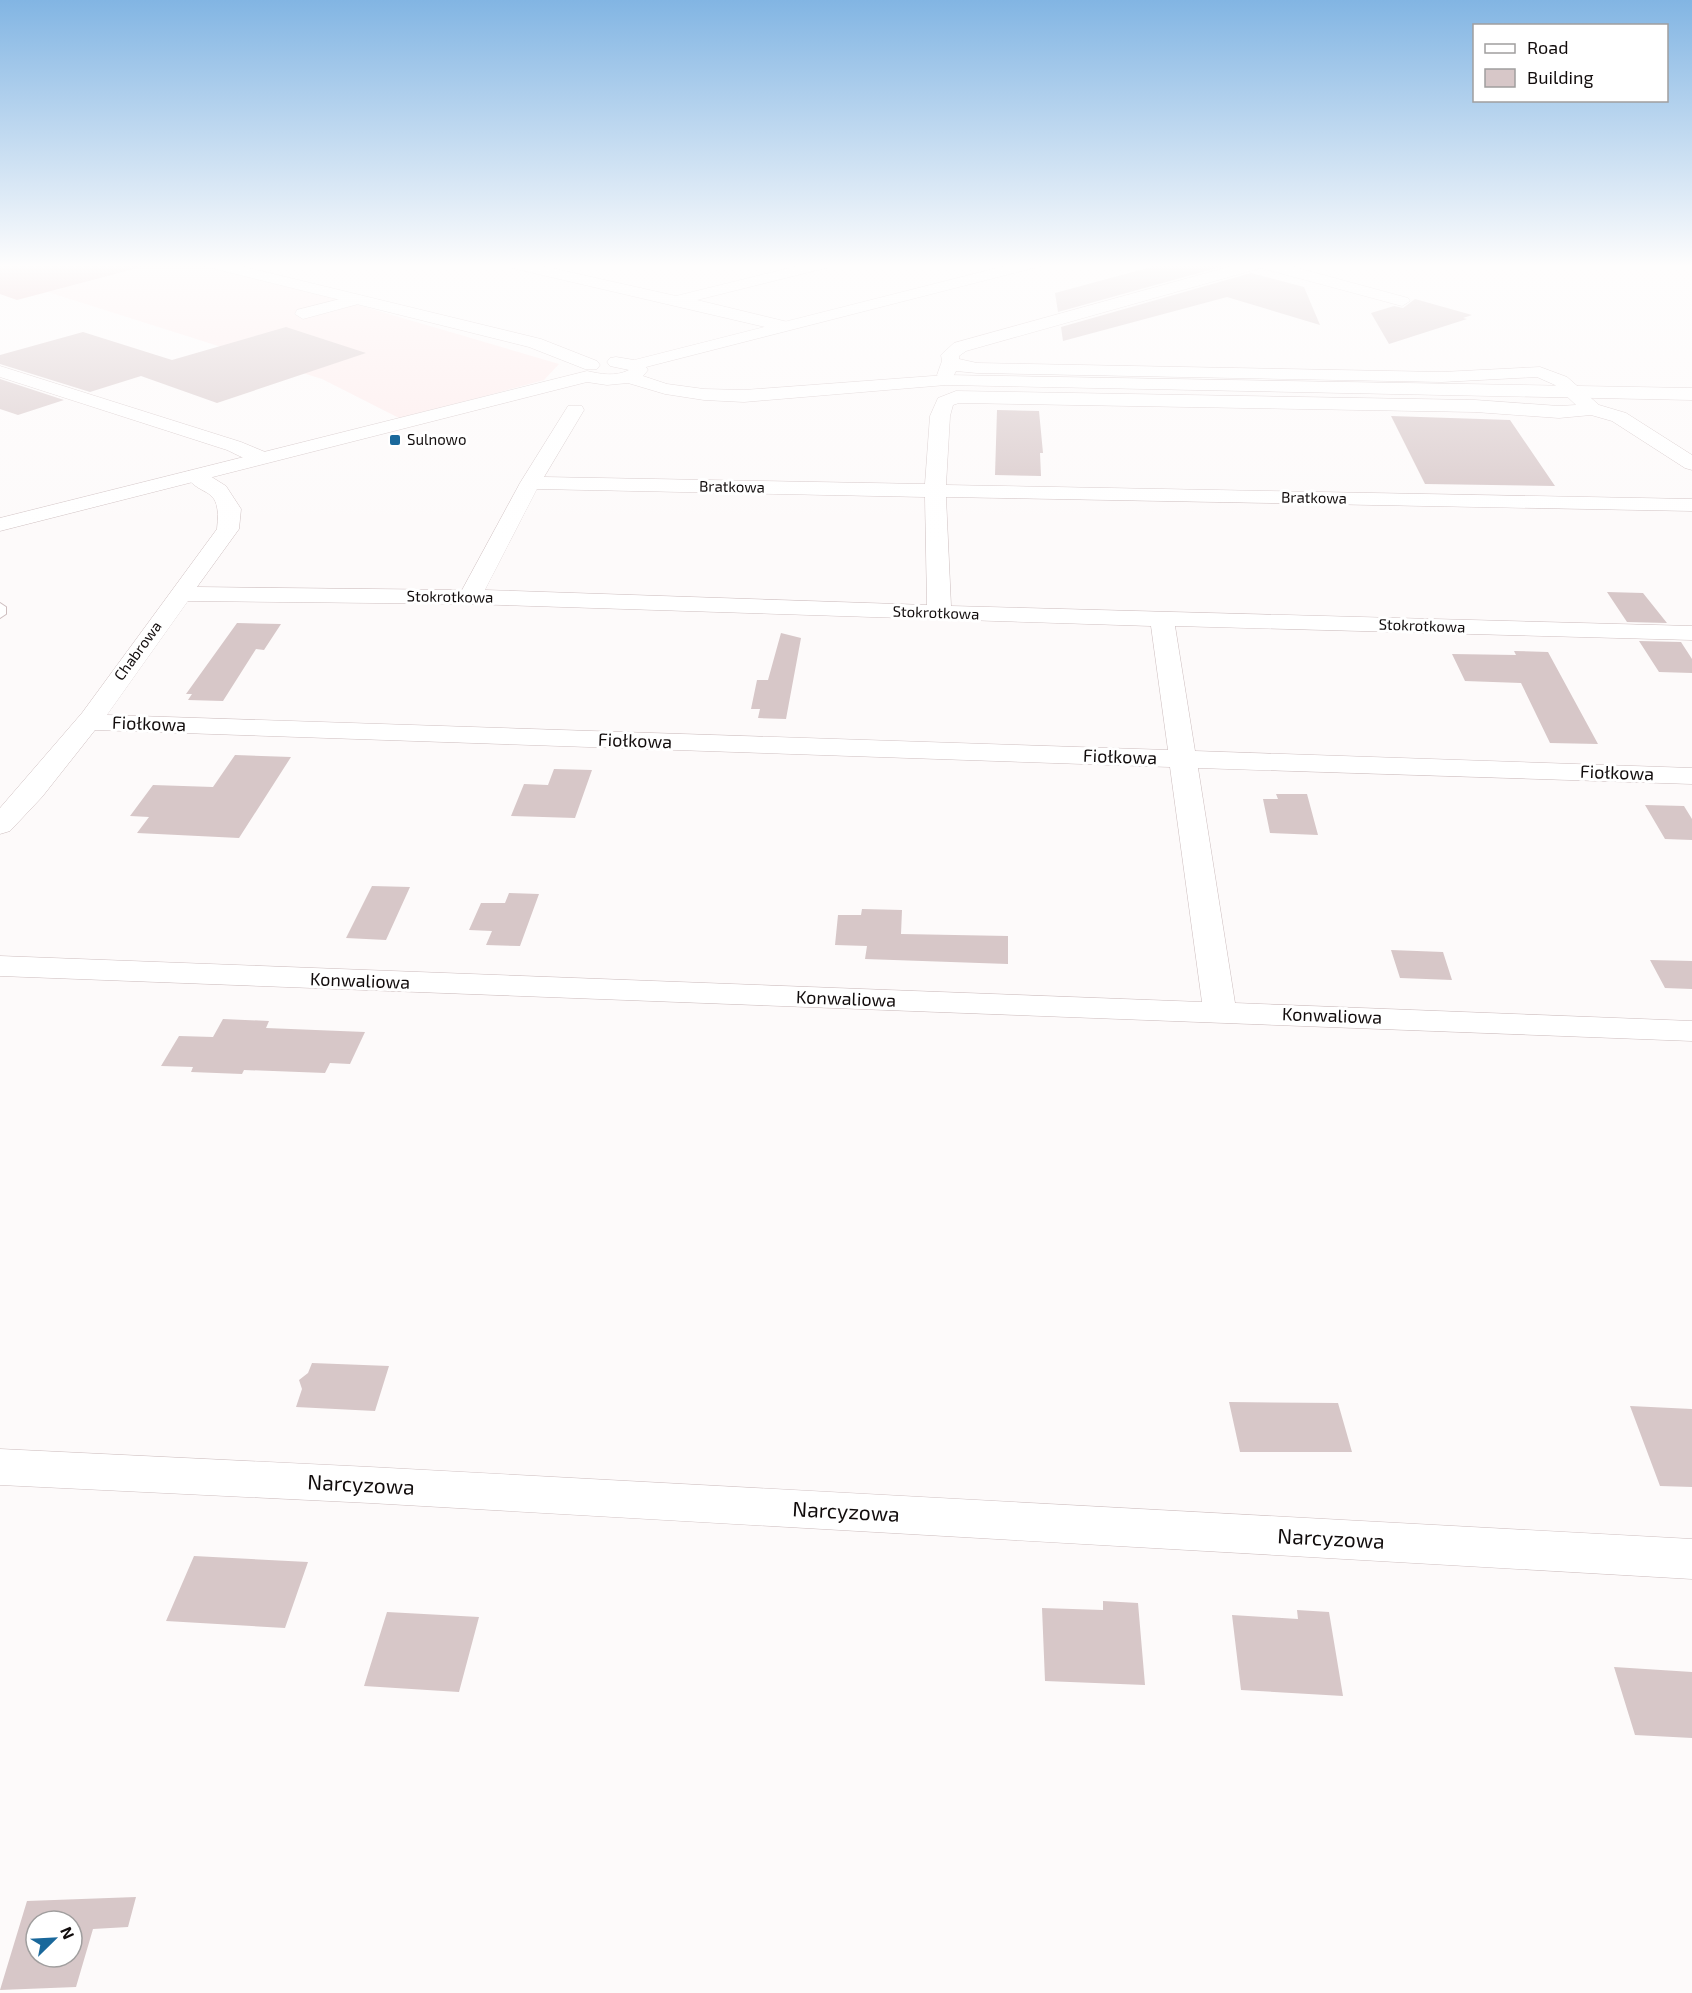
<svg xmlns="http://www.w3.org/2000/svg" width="1692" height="1993" font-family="'Exo 2',sans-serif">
	<rect width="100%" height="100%" fill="#fdfafa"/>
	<!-- built -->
	<path fill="#feeaea" d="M158,263H215L559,364L544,380L401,419L322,379L48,292Z"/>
	<!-- green -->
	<path fill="#e4babc" d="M0,263H157L17,300L0,294Z"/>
	<!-- building -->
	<path fill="#d7c7c8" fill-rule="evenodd" d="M1166,263H1215L1224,266L1058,312L1055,293Z
		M1251,273L1304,287L1320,325L1227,297L1063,341L1061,327Z
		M1415,299L1472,315L1463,318L1467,319L1389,344L1371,313L1394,306L1403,308Z
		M286,327L366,353L217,403L141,376L90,392L0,364V355L83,332L172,360Z
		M0,379L64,400L18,415L0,409Z
		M997,410L1039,411L1043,453H1040L1041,476L995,475Z
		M1391,416L1510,420L1555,486L1425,484Z
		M1607,592L1643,593L1667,623L1627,622Z
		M237,623L281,624L264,650L256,649L223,701L188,700L192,694H186Z
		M781,633L801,638L786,719L758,718L760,709H751L757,680H768Z
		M1639,641L1681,642L1692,659V673L1659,672Z
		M1514,651L1548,652L1598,744L1550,743L1521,683L1465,681L1452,654L1516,655Z
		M235,755L291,757L239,838L137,833L149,817L130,816L153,785L213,787Z
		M554,769L592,770L575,818L511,816L524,784L548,785Z
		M1276,794H1307L1318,835L1270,833L1263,799H1278Z
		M1645,805L1684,806L1692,819V840L1665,839Z
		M372,886L410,887L386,940L346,938Z
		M509,893L539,894L520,946L486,945L492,931L469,930L481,903H505Z
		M862,909L902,910L901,934L1008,936V964L865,959L867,946L835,945L838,915H861Z
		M1391,950L1443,952L1452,980L1400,978Z
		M1650,960L1692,961V989L1665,988Z
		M223,1019L269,1021L266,1028L365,1032L350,1064L330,1063L325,1073L244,1070L242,1074L191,1072L193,1067L161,1066L179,1036L213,1037Z
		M312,1363L389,1366L375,1411L296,1407L302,1389L299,1380L308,1373Z
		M1229,1402L1338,1403L1352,1452H1240Z
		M1630,1406L1692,1409V1487L1660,1486Z
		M194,1556L308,1562L285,1628L166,1621Z
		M1103,1601L1138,1603L1145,1685L1045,1681L1042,1608L1103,1610Z
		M1297,1610L1329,1612L1343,1696L1241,1690L1232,1615L1298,1619Z
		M387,1612L479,1617L459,1692L364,1686Z
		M1614,1667L1692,1672V1738L1635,1735Z
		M136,1897L128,1927L93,1929L76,1987L0,1990L27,1901ZM36,1921H72V1957H36Z"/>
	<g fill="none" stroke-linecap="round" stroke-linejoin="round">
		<defs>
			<path id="lane" d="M0,603L6,607V614L0,618Z"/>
			<path id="street" d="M511,263H529L676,296L810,263H837L834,266L697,300L788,322L790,326L788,330L782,331L512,268Z
				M1243,263H1279L1408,298L1410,301L1402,306L1261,268L966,351L959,356V359L977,363L1442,372L1540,367L1567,377L1599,405L1626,413L1692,455V470L1685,468L1612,421L1591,415L1559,418L1475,412L959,403L953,405L950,416L946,485L1692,499V511L946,497L951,606L1692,626V640L1175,626L1195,751L1692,768V784L1198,768L1235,1003L1692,1021V1041L0,976V956L1202,1002L1170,767L95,730L42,797L10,831L0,834V808L82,713L217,529C222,483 202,500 185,475L188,471H202L226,486L241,509L239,529L197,587L462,590L520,483L568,406H582L584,410L544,477L925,484L930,416L938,398L956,391L1475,400L1559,406L1576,405L1555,385L1537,377L1442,382L977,373L956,371L952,379H940L937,375L942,361L941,355L954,343ZM537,489L925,497L927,605L485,590ZM188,601L470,604L1151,626L1168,750L107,715Z
				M356,295L362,297L364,300L362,303L303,319L295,314L297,310Z
				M0,366L241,442L270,454L273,458L270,462C256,466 240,456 227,450L0,377Z
				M0,1449L370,1467L1692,1539V1579L370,1503L0,1485Z"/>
			<path id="secondary" d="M201,263H228L541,339L597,361L600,365L597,369H585L529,347L204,266Z
				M1017,263H1044L1041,266L646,367L648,370L643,376L667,384L704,389L744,390L946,375L1692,388V400L946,385L744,402L704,400L665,394L628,383L607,385L587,382L0,531V518L587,371C601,374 615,377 629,370L610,366L607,362L610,358L616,357L634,360Z"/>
		</defs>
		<!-- lane casing -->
		<use href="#lane" stroke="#cdbdbe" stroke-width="2"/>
		<!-- street casing -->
		<use href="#street" stroke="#cdbdbe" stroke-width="1"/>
		<!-- secondary casing -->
		<use href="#secondary" stroke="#cdbdbe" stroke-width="1"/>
		<!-- lane -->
		<use href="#lane" fill="#fff" fill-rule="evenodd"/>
		<!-- street -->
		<use href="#street" fill="#fff" fill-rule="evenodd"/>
		<!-- secondary -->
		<use href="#secondary" fill="#fff" fill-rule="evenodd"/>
	</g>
	<!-- sky -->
	<linearGradient id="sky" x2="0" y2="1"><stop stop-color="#82b5e3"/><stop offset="0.49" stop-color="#fefdfd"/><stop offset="1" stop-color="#fefdfd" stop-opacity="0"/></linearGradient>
	<rect width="1692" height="542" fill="url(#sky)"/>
	<!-- markers -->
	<rect fill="#1a689b" stroke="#fff" stroke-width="2" x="389" y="434" width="12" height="12" rx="3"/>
	<g text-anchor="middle" stroke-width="6" stroke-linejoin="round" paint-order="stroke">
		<!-- far-poi labels -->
		<g font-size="15" fill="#110c0c" stroke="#fff" text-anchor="start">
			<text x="407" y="445">Sulnowo</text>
		</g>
		<!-- far-street labels -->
		<g font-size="15" fill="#110c0c" stroke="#fff">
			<text transform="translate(732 487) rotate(1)" y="5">Bratkowa</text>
			<text transform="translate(1314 498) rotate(1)" y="5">Bratkowa</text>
			<text transform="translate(450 597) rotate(1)" y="5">Stokrotkowa</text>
			<text transform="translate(936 613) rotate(2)" y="5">Stokrotkowa</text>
			<text transform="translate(1422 626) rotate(2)" y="5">Stokrotkowa</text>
			<text transform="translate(138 651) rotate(-54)" y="5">Chabrowa</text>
		</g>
		<!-- street labels -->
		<g font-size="18" fill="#110c0c" stroke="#fff">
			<text transform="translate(149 724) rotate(2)" y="6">Fiołkowa</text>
			<text transform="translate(635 741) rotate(2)" y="6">Fiołkowa</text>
			<text transform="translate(1120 757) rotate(2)" y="6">Fiołkowa</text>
			<text transform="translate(1617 773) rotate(2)" y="6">Fiołkowa</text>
			<text transform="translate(360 981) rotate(2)" y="6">Konwaliowa</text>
			<text transform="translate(846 999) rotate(2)" y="6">Konwaliowa</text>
			<text transform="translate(1332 1016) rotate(2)" y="6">Konwaliowa</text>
		</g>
		<!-- near-street labels -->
		<g font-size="21" fill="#110c0c" stroke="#fff">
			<text transform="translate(361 1485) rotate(3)" y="7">Narcyzowa</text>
			<text transform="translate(846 1512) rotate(3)" y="7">Narcyzowa</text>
			<text transform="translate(1331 1539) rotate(3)" y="7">Narcyzowa</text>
		</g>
	</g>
	<!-- legend -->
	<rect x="1473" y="24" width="195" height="78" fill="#ffffff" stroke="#a09e9e" stroke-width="1.5"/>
	<rect x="1485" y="44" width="30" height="9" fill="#ffffff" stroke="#a09e9e" stroke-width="1.5"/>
	<text x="1527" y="54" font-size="18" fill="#110c0c">Road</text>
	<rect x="1485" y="69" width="30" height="18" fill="#d7c7c8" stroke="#a09e9e" stroke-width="1.5"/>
	<text x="1527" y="84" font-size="18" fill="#110c0c">Building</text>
	<!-- north arrow -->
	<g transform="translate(54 1939) rotate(66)"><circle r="28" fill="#ffffff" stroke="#a09e9e" stroke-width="1.5"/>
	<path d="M0-4.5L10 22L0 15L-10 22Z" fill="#1a689b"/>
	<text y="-9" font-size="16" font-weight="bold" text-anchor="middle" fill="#110c0c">N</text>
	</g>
</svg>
